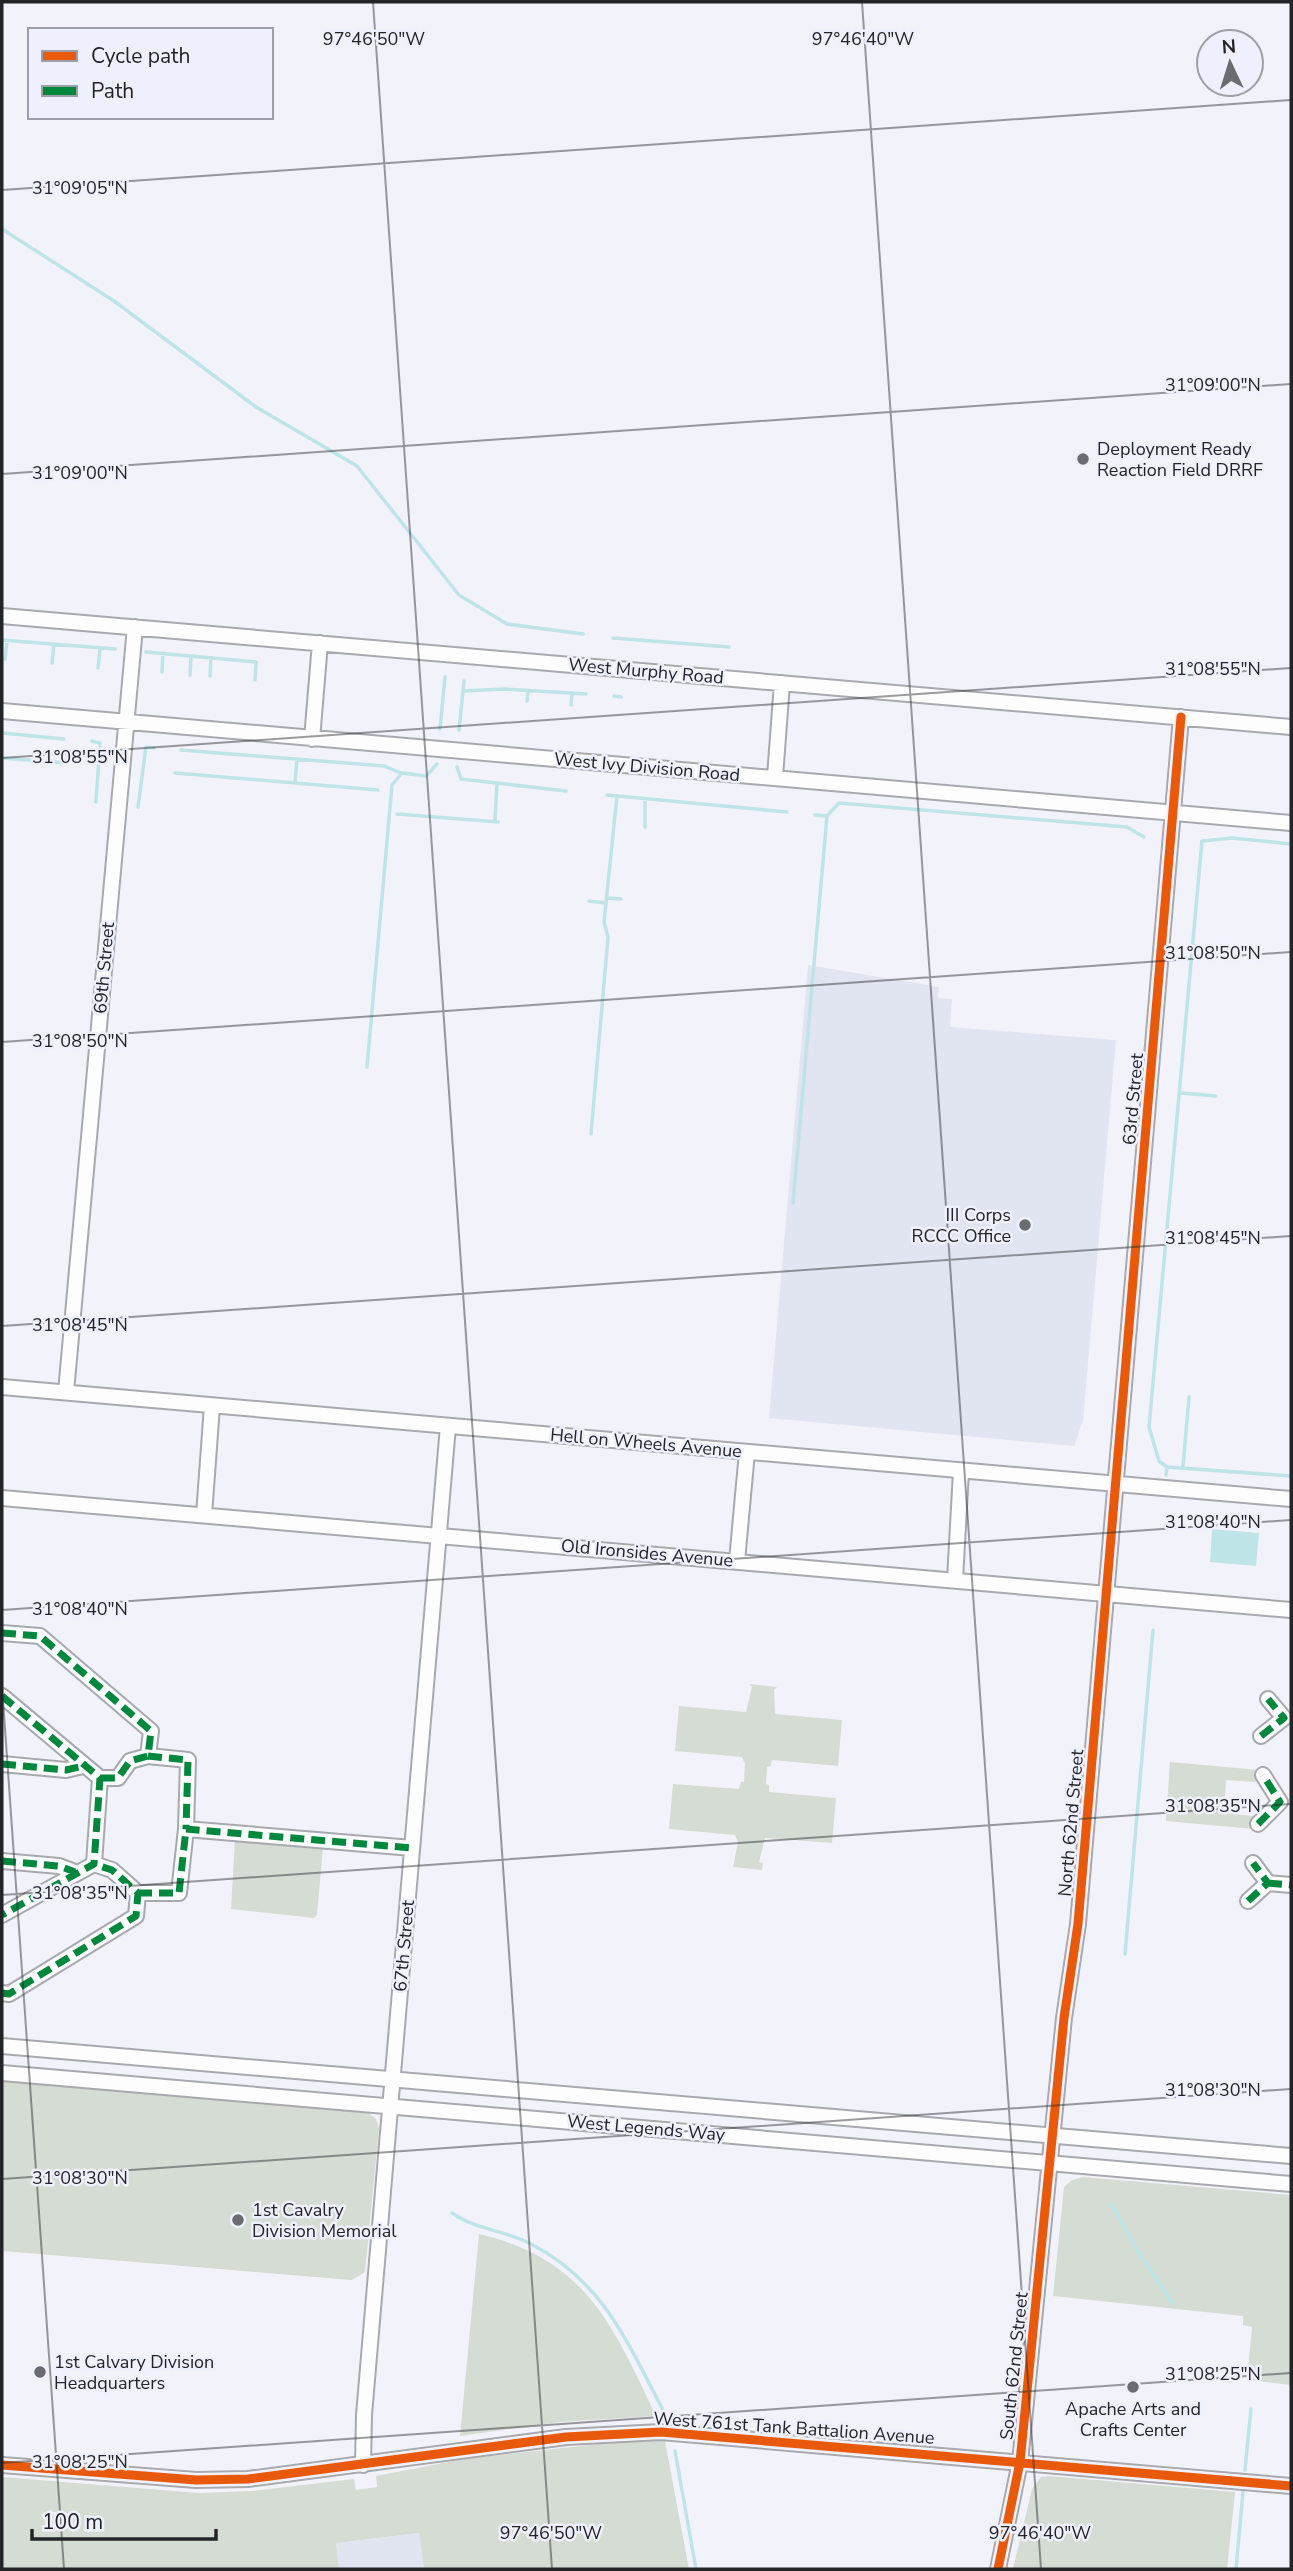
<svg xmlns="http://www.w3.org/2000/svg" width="1293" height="2571" font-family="'Nunito Sans',sans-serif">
	<rect width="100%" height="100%" fill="#f2f3fa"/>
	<!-- built -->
	<path fill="#e1e4f1" d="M808,965L939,987L938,998L952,999L950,1027L1116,1040L1083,1421L1074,1446L769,1418Z
		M419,2533L424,2569H339L336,2543Z"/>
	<!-- green -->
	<path fill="#d4dcd3" d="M749,1684L777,1687L774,1690L775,1714L842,1720L838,1766L772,1760L771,1766L767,1767L766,1784L769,1785V1792L836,1798L832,1843L765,1838L759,1862L763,1863L762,1870L733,1867L738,1842L735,1835L669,1829L673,1784L739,1789L741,1782H744L745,1764L742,1757L675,1751L679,1706L746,1712L752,1687Z
		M1170,1762L1259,1770L1256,1782L1226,1780L1224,1813L1254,1816V1829L1166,1821Z
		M235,1839L323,1847L317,1915L314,1918L231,1909Z
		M2,2080L368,2113L376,2119L379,2128L365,2272L352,2280L2,2251Z
		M1083,2177L1291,2195V2385L1247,2380L1252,2327L1243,2325V2316L1053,2296L1064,2187L1072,2180Z
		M479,2234C586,2259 612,2324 656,2416L560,2422L460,2436Z
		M625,2441H665L689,2569H424L419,2533L336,2543L339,2569H2V2477L199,2493L252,2491L354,2479L356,2490L377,2487L376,2476L464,2459Z
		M1049,2476L1235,2492L1227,2569H1013L1032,2489L1041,2477Z"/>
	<!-- water -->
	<path fill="#bee4e7" d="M1212,1529L1259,1533L1256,1566L1210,1562Z"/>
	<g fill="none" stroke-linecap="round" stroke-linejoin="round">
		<!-- stream -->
		<path stroke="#bee4e7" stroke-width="3.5" d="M2,229L114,301L256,407L357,466L459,595L507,624L583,634
			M613,638L729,647
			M2,640L115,649
			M146,652L256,662L255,680
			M5,659L7,641
			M52,663L54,645
			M98,668L100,649
			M162,672L163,653
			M190,675L191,656
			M210,676L211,658
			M463,691L505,689L586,694
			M614,696L621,697
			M527,701L528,691
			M571,705L572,694
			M440,729L445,677
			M459,730L464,681
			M2,733L64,739
			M92,741L100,743L96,802
			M181,750L384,766L401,773
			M2,758L67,763
			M457,767L461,779L566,791
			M175,773L295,783L297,759
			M295,783L378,790
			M607,795L787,812
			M645,799V827
			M138,807L146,747L154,748
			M397,814L498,822L495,820L497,783
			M827,816L839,803L1127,827L1144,837
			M1203,841L1232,838L1291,844
			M607,898L621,899
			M589,901L606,903
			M367,1067L392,785L402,773L426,776L437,764
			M1181,1093L1216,1096
			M591,1134L608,937L604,922L617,796
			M793,1203L827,816L815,815
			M1167,1467L1159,1461L1149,1427L1202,841
			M1183,1467L1189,1397
			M1166,1475L1167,1467L1291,1476
			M1125,1954L1153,1630
			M1111,2203L1138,2252L1173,2304
			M452,2213C476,2230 505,2230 531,2244C603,2281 627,2342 663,2410
			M675,2451L696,2569
			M1245,2470L1251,2409
			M1236,2569L1243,2492"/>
		<defs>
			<path id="minor" d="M2,616L1291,727
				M2,711L1291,823
				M312,739L320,643
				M775,777L782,683
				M2,1387L1291,1499
				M66,1392L135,627
				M2,1498L1291,1610
				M204,1515L212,1406
				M737,1561L747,1452
				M955,1580L961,1471
				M2,1633L40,1636L151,1731L148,1756L130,1761L118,1778H100
				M2,1696L100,1778L94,1864L2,1915
				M1261,1736L1284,1718L1268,1699
				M148,1756L188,1760L186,1829
				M2,1764L66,1770L83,1766
				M1258,1824L1280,1802L1263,1775
				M2,1861L59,1866L75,1872
				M1268,1883L1291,1885
				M138,1893H179L186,1829L412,1848
				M1248,1901L1268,1883L1253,1863
				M2,1993L9,1994L136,1916L138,1893L112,1870L94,1864
				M2,2046L1291,2156
				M2,2073L1291,2184
				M2,2465L196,2480L248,2479L566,2437L661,2432L1291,2486
				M363,2465L364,2415L448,1426
				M998,2569L1020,2462L1064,2018L1078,1924L1181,717"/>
		</defs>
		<!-- minor casing -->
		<use href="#minor" stroke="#a8a9ae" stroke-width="18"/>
		<!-- minor -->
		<use href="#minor" stroke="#fdfdfe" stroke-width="14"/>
		<!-- quiet -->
		<path stroke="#00873e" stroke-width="7" stroke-dasharray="14 7" stroke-linecap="butt" d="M2,1633L40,1636L151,1731L148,1756L130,1761L118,1778H100
			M2,1696L100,1778L94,1864L2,1915
			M1261,1736L1284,1718L1268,1699
			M148,1756L188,1760L186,1829
			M2,1764L66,1770L83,1766
			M1258,1824L1280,1802L1263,1775
			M2,1861L59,1866L75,1872
			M1268,1883L1291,1885
			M138,1893H179L186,1829L412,1848
			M1248,1901L1268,1883L1253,1863
			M2,1993L9,1994L136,1916L138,1893L112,1870L94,1864"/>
		<defs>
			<path id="cycleway" d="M2,2465L196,2480L248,2479L566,2437L661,2432L1291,2486
				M998,2569L1020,2462L1064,2018L1078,1924L1181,717"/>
		</defs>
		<!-- cycleway casing -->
		<use href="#cycleway" stroke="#eef1fd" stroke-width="13"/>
		<!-- cycleway -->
		<use href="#cycleway" stroke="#e8590c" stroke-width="9"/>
	</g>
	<!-- ticks -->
	<path fill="none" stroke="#232428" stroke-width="2" stroke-opacity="0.45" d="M373,2L552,2569M862,2L1041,2569M2,190L1291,100M2,474L1291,384M2,758L1291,668M2,1042L1291,952M2,1326L1291,1236M2,1610L1291,1520M2,1686L64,2569M2,1895L1291,1804M2,2179L1291,2089M2,2463L1291,2373"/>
	<!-- markers -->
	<g fill="#6b6c72" stroke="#eef1fd" stroke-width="2.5">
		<circle cx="1083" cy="459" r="7"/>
		<circle cx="1025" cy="1225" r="7"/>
		<circle cx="238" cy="2220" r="7"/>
		<circle cx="40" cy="2372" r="7"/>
		<circle cx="1133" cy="2387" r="7"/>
	</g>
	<g text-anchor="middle" stroke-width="5" stroke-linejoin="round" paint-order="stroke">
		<!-- poi labels -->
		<g font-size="18" fill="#232428" stroke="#eef1fd" text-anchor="start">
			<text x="1097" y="455">Deployment Ready<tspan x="1097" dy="21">Reaction Field DRRF</tspan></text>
			<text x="1011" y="1221" text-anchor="end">III Corps<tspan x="1011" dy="21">RCCC Office</tspan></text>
			<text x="252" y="2216">1st Cavalry<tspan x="252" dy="21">Division Memorial</tspan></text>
			<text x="54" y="2368">1st Calvary Division<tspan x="54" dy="21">Headquarters</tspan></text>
			<text x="1133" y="2415" text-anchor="middle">Apache Arts and<tspan x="1133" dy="21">Crafts Center</tspan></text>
		</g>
		<!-- street labels -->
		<g font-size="18" fill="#232428" stroke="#eef1fd">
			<text transform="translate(646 671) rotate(5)" y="6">West Murphy Road</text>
			<text transform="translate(647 767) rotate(5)" y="6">West Ivy Division Road</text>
			<text transform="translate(104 968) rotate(-85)" y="6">69th Street</text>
			<text transform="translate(1133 1099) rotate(-85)" y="6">63rd Street</text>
			<text transform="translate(646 1443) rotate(5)" y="6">Hell on Wheels Avenue</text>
			<text transform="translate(647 1553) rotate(5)" y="6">Old Ironsides Avenue</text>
			<text transform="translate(1071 1823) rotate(-85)" y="6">North 62nd Street</text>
			<text transform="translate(404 1946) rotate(-85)" y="6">67th Street</text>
			<text transform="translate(646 2128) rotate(5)" y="6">West Legends Way</text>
			<text transform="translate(1014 2366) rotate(-84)" y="6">South 62nd Street</text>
			<text transform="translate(794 2428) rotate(4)" y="6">West 761st Tank Battalion Avenue</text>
		</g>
	</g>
	<g font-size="18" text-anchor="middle" fill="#232428" stroke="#eef1fd" stroke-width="5" stroke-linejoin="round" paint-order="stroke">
		<text x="374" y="45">97°46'50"W</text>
		<text x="863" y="45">97°46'40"W</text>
		<text x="80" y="194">31°09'05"N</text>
		<text x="1213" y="391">31°09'00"N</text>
		<text x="80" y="479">31°09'00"N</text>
		<text x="1213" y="675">31°08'55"N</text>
		<text x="80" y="763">31°08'55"N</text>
		<text x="1213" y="959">31°08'50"N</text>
		<text x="80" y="1047">31°08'50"N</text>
		<text x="1213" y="1244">31°08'45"N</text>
		<text x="80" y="1331">31°08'45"N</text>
		<text x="1213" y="1528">31°08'40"N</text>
		<text x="80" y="1615">31°08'40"N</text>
		<text x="1213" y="1812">31°08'35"N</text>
		<text x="80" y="1899">31°08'35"N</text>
		<text x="1213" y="2096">31°08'30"N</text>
		<text x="80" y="2184">31°08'30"N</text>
		<text x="1213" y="2380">31°08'25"N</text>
		<text x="80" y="2468">31°08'25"N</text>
		<text x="551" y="2539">97°46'50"W</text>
		<text x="1040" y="2539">97°46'40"W</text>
	</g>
	<!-- border -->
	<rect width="1293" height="2571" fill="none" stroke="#232428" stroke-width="7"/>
	<!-- legend -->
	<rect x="28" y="28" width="245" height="91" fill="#eef1fd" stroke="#9d9fa8" stroke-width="2"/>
	<rect x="42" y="51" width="35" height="10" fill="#e8590c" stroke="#9d9fa8" stroke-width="2"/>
	<text x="91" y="63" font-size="21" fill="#232428">Cycle path</text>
	<rect x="42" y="86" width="35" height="10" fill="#00873e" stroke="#9d9fa8" stroke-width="2"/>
	<text x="91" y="98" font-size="21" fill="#232428">Path</text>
	<!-- north arrow -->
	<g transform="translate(1230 63) rotate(356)"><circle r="33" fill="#eef1fd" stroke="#9d9fa8" stroke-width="2"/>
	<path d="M0-5L12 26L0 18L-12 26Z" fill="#6b6c72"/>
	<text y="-10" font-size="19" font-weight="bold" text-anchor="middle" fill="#232428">N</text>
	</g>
	<!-- scale -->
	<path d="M32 2529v10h184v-10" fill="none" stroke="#232428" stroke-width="3.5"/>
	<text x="42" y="2529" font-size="21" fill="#232428" stroke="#eef1fd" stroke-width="5" paint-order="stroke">100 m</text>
</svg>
